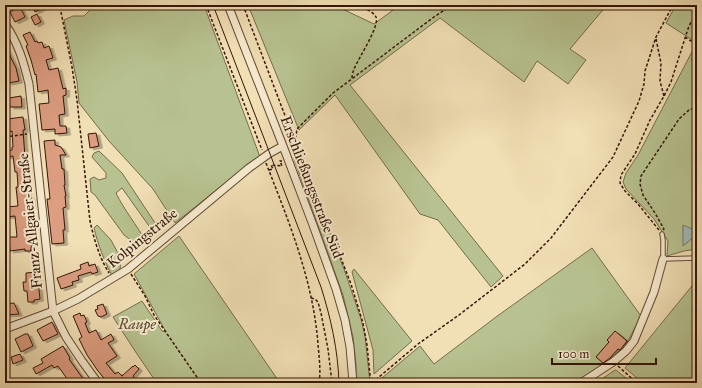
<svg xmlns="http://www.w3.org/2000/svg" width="702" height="388" font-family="'IM FELL Great Primer',serif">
	<defs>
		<filter id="shadow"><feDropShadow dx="3.5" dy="2" stdDeviation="0" flood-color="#0004"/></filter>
	</defs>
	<rect width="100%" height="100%" fill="#f1dfb5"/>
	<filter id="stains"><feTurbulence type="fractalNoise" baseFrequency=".005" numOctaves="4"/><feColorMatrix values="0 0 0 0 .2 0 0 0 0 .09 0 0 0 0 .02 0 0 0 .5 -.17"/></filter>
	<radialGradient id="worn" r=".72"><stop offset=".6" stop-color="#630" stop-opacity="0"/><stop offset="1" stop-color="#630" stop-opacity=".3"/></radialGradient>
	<!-- green -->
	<path fill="#b7c290" stroke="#766c4a" d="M95,5H204L260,157C230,178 203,201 175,223L153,189L109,141L79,103L77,82L64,20L73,16H84Z
		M248,5H334L374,24L400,5H607L570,49L586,60L568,84L537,61L524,82L440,18L350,85L503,276L491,287L438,220L420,214L335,95L299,130Z
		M676,5H697V43L666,23Z
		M695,46L697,47V231L683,226L684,245L697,234V249L684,251L667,256L668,241L654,219L626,189L623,182L626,173L638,155Z
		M99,151L122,173L159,229L154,233L122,188L116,193C124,210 137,225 146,242L140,247L124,235L95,195L91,192L90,179L94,177L99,180L106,178V173L92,157L94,153Z
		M300,156L344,269L361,319L365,336L370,383H356V364L353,337L343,295L294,159Z
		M97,225L111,240L121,259L120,269L112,276C104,260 98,245 94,228Z
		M179,236L280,383H159L154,379L135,351L113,317L142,301L162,331L166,332L134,274Z
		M592,248L641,316L628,341L609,362L576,383H376L420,346L434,364L496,317Z
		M354,269L412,341L374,374L373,350L352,272Z
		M696,281L697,383H643L625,368Z
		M616,370L632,383H596L615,370Z"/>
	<!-- water -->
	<path fill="#9fbab7" stroke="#747870" d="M683,225L697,231V234L683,246Z"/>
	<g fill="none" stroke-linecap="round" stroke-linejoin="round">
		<!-- stream -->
		<path stroke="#747870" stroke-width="2" d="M692,59L697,63"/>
	</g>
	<!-- building -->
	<path fill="#dc9d81" stroke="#341505" filter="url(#shadow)" d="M32,5H48L35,12Z
		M20,7L25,17L15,22L10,12Z
		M37,14L41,22L35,25L31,17Z
		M30,32L35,42L37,41L38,43L42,42L44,48L49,46L53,58L46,60L49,70L58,68L63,89L66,88V95L63,96L65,114L59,115L60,126H66L67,133L55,134V129L42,130L39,104L49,103L48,90L38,92L36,74L35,75L31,60L26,46L28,45L23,35Z
		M5,46L16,68L19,81L8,83L5,70Z
		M21,96L22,107H10L9,98Z
		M23,117L25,130H23L26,171L28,197H31L32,207L30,208L31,224H33L34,231H33V238H31L32,247H31V251H25V249L10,251L9,237H17L15,216L6,217L5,207L18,206L16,187H18L17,172H15L13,156L5,157V151L12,150V147H13L12,131L9,132L7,119Z
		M96,133L99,146L90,148L88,134Z
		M55,140V145L61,147L66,155H60L62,169H64L65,185H64L66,196H65L66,207L63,208L65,230H63L64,243L52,244L47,199H50L44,141Z
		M88,262L89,266L95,264L98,272L92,274L91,272L78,276L79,280L72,282L73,285L61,289L57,278L81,269L80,265Z
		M37,272L40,299L34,300V302H28L27,291H24L23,282H26V273Z
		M14,303L19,314L5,315V304Z
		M103,304L107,314L101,317L98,316L95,310L98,309L97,306Z
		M80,313L81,316L84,315L87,322L85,323L89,333L96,330L101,340L111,334L114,340L108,343L117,356L106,363L115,374L118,372L122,376L133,366V367L135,365L139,369L133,376L135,379L130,383H128L122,377L124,380L121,383H108L98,371L87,355L79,339L82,337L73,316Z
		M52,322L58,334L43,341L37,330Z
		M615,331L627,341L620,350L618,349L610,358L603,363L596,357L609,342L607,340Z
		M25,334H28L33,346L21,352L15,339Z
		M63,346L70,358L69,359L86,383H70L58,366L54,368L52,365L36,374L33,368L43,363L41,359Z
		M20,354L23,360L13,364L11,357Z"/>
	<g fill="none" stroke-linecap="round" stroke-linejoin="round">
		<defs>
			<path id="service" d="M662,234L663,240V259L697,258"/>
			<path id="minor" d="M228,5L283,146L313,225L336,289L345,320L350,347L353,383
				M5,24C18,42 24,63 29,84L53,311L66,337L82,361L98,383
				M5,329L53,311L78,299L128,269L249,168L270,153L283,146
				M581,383L613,362L626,351L634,341L654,292L663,259"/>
		</defs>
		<!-- service casing -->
		<use href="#service" stroke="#634831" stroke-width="5.5"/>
		<!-- minor casing -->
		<use href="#minor" stroke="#634831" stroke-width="9"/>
		<!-- path -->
		<path stroke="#341505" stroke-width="1.5" stroke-dasharray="3 2" stroke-linecap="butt" d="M206,5L262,150
			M243,5L295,142L297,129L333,93L434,17L452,5
			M61,12L72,67L77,100L90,221C94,239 99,257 109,273
			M685,37L697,45
			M656,39L661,63L660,81L664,96
			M352,78C352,75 353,72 354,69C358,59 380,26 376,17C373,11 363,8 357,5
			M5,137L27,134
			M289,144L295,142L300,153L351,284L363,323L367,345L370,375L372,382
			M266,163C289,222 313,280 318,344C319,357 321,370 319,383
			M269,170L273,169L271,165L282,166L280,161H282
			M659,230L638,204L625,191L620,183L621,175L635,154L650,120L664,96L671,82L686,35L689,26L697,12
			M663,230L664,229L655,213L643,195L640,184L641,176L679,119L690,109L697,110
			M131,274L145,296L154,315L201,383
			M311,298L315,299L318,302L321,313L328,349L332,383
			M618,366L637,383
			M372,383L418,344L459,315L525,264L551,238L613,157L639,101L644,84L645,71L656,37L673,5"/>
		<!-- service -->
		<use href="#service" stroke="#f6eacf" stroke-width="3.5"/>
		<!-- minor -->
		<use href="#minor" stroke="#f6eacf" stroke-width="7"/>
		<!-- tram -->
		<path stroke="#341505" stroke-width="1" d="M213,5L321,287C331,319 338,350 339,383"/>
	</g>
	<g text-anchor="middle" stroke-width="4" stroke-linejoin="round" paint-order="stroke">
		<!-- street labels -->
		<g font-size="15" fill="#341505" stroke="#f6eacf">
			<text transform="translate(312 187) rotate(69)" y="5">Erschließungsstraße Süd</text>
			<text transform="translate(30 221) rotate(-96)" y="5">Franz-Allgaier-Straße</text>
			<text transform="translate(142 238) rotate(-39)" y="5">Kolpingstraße</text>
		</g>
		<!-- park labels -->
		<g font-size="15" font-style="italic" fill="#5b492f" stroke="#f6eacf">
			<text x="137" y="329">Raupe</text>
		</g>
	</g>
	<!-- margin -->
	<rect width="702" height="388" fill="none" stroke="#f1dfb5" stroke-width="20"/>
	<rect x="6" y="6" width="690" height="376" fill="none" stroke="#341505" stroke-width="2"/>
	<rect x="10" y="10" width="682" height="368" fill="none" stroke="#341505"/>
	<!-- scale -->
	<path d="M552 358v6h104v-6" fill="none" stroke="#341505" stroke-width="2"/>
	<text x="558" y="358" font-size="12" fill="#341505" stroke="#f6eacf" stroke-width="3" paint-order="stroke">100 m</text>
	<rect width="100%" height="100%" filter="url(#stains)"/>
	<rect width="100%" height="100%" fill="url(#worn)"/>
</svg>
